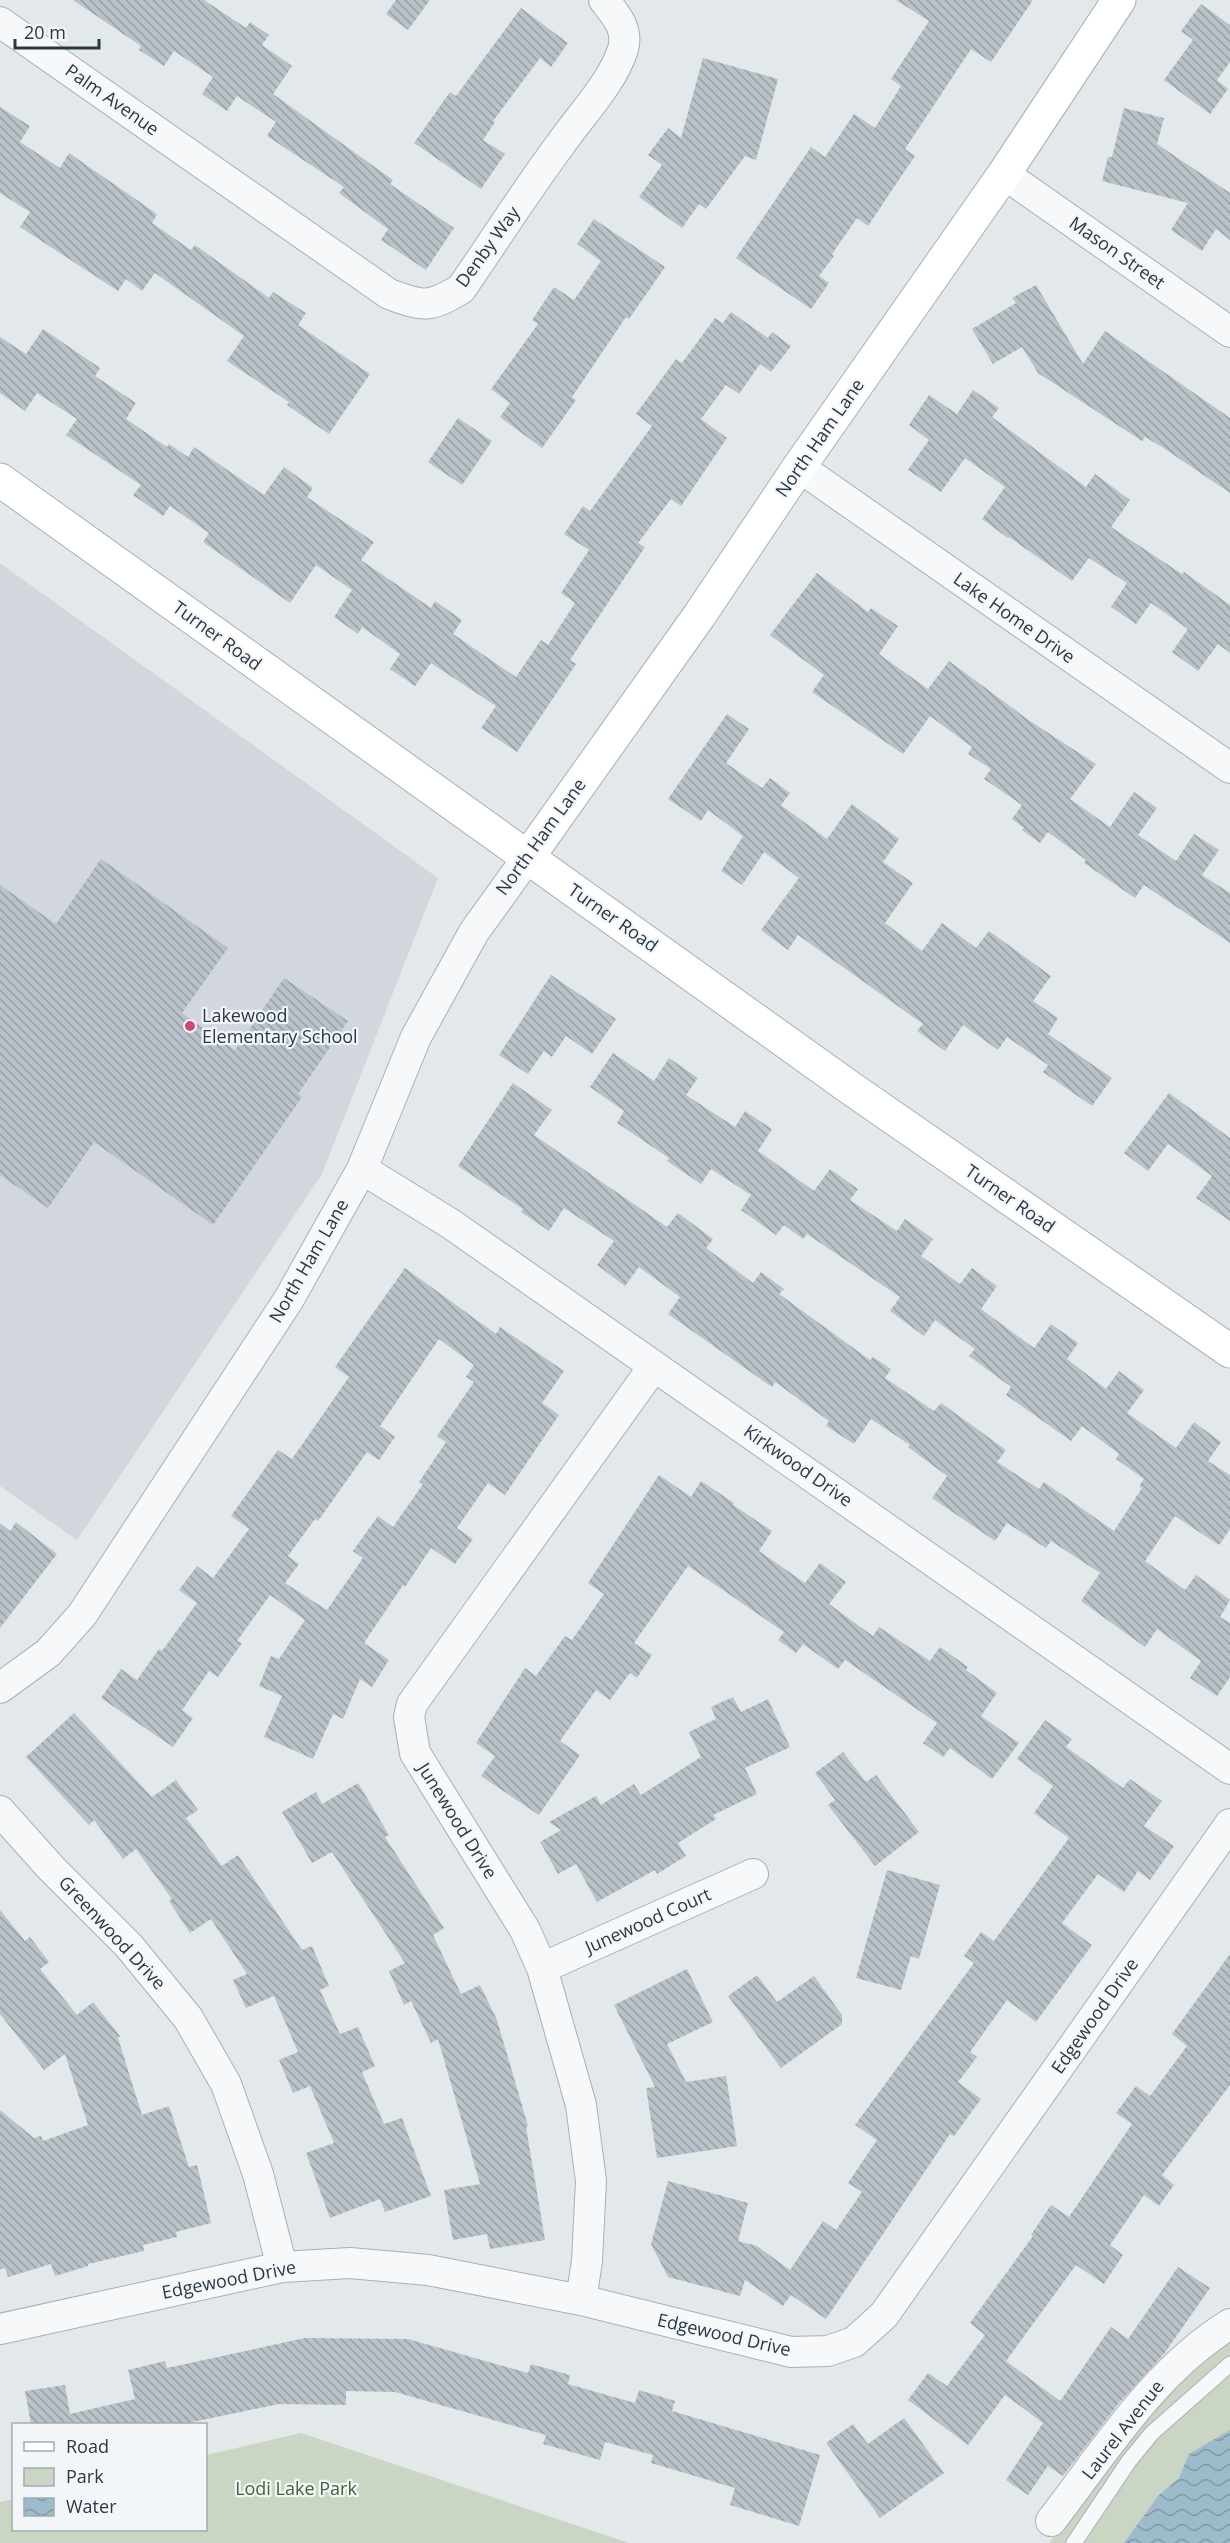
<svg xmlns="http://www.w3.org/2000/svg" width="1230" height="2543" font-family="'Open Sans',sans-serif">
	<defs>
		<pattern id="water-waves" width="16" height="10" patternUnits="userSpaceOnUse" patternTransform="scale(1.5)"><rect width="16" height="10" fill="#9ebbcc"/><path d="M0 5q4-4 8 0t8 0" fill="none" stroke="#8199a7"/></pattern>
		<pattern id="building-back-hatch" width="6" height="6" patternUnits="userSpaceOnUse" patternTransform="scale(1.5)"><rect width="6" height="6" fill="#bac2c9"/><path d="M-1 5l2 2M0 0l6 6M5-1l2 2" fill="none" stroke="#979fa5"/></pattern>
	</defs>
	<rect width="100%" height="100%" fill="#e3e8eb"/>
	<!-- built -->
	<path fill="#d1d7dd" d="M0,563L438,878L322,1174L77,1540L0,1486Z"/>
	<!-- park -->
	<path fill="#cbd5c4" d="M1230,2339V2543H1049C1091,2488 1132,2431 1182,2382C1197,2366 1211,2350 1230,2339Z
		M301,2433L629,2543H0V2502L13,2499L14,2530H206V2455Z"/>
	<!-- water -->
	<path fill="url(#water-waves)" d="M1230,2430V2543H1124L1158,2496L1179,2478L1189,2454Z"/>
	<!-- building -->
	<path fill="url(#building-back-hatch)" fill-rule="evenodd" d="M73,0H204L246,28L250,22L269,35L262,45L292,66L273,94L393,180L390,184L454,228L426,270L381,240L388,229L339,193L344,187L267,136L276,122L237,96L227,111L202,94L213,77L174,51L164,66L139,50L141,46Z
		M396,0H430L408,30L386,14Z
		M896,0H1033L991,62L971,49L905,149L915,156L886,199L868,226L857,218L832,254L834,256L819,276L829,283L811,309L736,258L811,147L825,157L854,114L875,128L901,86L891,79L929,21Z
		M1201,4L1230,25V62L1217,80L1228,89L1210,114L1164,80L1193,40L1181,31Z
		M521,8L568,43L551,67L540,58L493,121L495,122L483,140L505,154L481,189L414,143L450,92L456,96Z
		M703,58L778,79L756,160L745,156L706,209L699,204L682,228L639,197L662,165L648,155L668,128L681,138Z
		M0,107L30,126L20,142L60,168L69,153L157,214L152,223L191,250L195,245L269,298L273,292L306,313L298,325L370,374L329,434L287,405L289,402L227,361L244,336L155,273L142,291L126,279L118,291L20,227L30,212L0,193Z
		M1124,108L1164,118L1157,144L1230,193V240L1216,229L1202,251L1171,230L1188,203L1102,181L1108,157H1112Z
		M594,219L665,267L629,319L626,317L572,397L576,400L542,448L500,417L510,403L491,389L538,324L532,320L554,287L574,300L601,261L577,244Z
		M1036,285L1083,364L1105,331L1230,418V493L1162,447L1145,437L1142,441L1038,373L1022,347L993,364L972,329L1016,303L1012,298Z
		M731,312L768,338L772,332L791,346L771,372L760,364L739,394L726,385L701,419L727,438L681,506L671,499L638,543L645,547L570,660L576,664L517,752L481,728L496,706L431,663L415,686L390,669L400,654L362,627L358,634L334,617L352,590L316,565L290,603L203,542L209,533L170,506L163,516L133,495L141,485L66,435L77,419L37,393L25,411L0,393V337L26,354L43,329L100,368L95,376L136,403L126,419L167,447L169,444L188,457L194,447L264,495L284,467L313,488L307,497L374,542L361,560L431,608L435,601L462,620L453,634L516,677L541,640L548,645L575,603L561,593L589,550L564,534L583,506L590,511L652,426L636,414L676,359L682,363L715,318L723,323Z
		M973,390L999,408L992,417L1086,487L1095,474L1130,500L1111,527L1182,574L1184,572L1230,605V653L1218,644L1198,671L1172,652L1188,629L1151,603L1136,624L1111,607L1127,583L1089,558L1072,581L1009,537L1008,538L982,519L1005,487L965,458L941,492L908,470L929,440L909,425L929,395L957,414Z
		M458,418L492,441L462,485L428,462Z
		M817,573L868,612L871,608L898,626L879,654L928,689L949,661L1030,721L1096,764L1070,799L1110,827L1134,792L1157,808L1138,835L1176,861L1194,834L1219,850L1202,875L1230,893V943L1144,885L1135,898L1084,863L1086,860L1048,832L1040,843L1022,830L1024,828L1012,819L1022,805L984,779L991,769L968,754L972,747L930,716L903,754L812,692L824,675L770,635Z
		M727,714L749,729L726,763L762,788L770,778L790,793L781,805L827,839L852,804L899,839L883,862L913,883L885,923L922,951L942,923L976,948L989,931L1051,976L1033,1001L1058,1018L1048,1034L1112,1078L1092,1106L1043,1072L1048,1065L1007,1037L998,1050L963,1025L945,1051L917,1031L923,1024L798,935L788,950L761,930L799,878L764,852L742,885L721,871L743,836L708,810L701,821L668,799Z
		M101,859L228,948L182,1013L235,1050L284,978L348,1021L298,1094L302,1097L213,1225L94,1142L48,1208L0,1175V885L56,924Z
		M551,975L616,1019L592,1054L566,1036L552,1057L544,1051L528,1074L499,1055Z
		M613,1053L654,1081L669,1058L698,1078L686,1095L735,1127L745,1111L772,1129L758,1151L814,1191L830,1169L858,1189L850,1200L897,1231L905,1219L933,1239L921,1256L960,1284L972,1268L997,1286L981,1309L1034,1348L1051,1324L1078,1343L1067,1359L1106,1389L1119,1371L1144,1390L1127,1413L1176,1448L1194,1422L1221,1442L1208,1461L1230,1475V1529L1219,1545L1175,1516L1145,1561L1185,1590L1196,1575L1230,1600L1220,1617L1230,1623V1677L1217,1696L1190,1678L1201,1661L1157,1629L1145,1647L1081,1601L1100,1573L1051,1541L1046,1548L1007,1523L995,1541L932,1498L947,1476L908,1447L910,1445L871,1419L854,1444L826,1426L829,1421L775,1382L772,1387L668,1314L680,1297L639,1267L625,1286L597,1265L614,1241L564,1208L549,1231L521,1212L523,1209L458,1166L513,1083L552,1110L534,1135L667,1227L678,1213L713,1239L706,1248L753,1283L761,1272L784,1289L779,1294L870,1360L873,1357L891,1369L885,1378L934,1411L941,1403L1006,1450L997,1462L1039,1489L1044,1482L1114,1531L1142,1488L1139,1486L1144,1479L1116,1459L1119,1454L1082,1426L1071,1441L1006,1395L1011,1387L969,1356L975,1349L935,1320L924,1336L890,1311L900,1297L807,1234L803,1239L784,1225L776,1235L741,1210L751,1195L711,1169L701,1184L667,1161L669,1158L617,1123L624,1111L590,1087Z
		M1169,1093L1230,1138V1221L1196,1198L1212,1176L1168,1144L1148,1171L1124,1153Z
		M405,1268L496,1334L500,1327L564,1371L542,1403L559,1415L505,1495L488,1483L457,1528L473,1539L455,1564L431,1548L405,1587L403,1585L364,1643L389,1660L372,1687L360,1679L343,1719L333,1714L313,1759L264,1737L282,1696L259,1686L271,1656L279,1659L305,1620L270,1595L237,1641L242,1643L218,1677L209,1671L182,1710L193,1718L173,1747L101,1698L121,1669L137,1680L159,1649L162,1651L197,1603L179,1590L197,1566L213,1578L249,1529L231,1516L278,1450L292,1459L349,1377L335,1367ZM439,1339L474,1365L466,1377L474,1382L437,1436L446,1442L419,1482L423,1484L393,1527L378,1516L353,1551L363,1558L327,1610L285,1583L299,1564L288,1556L315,1519L318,1521L367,1452L379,1460L395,1437L380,1426Z
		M659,1475L691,1497L701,1481L734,1503L733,1505L772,1531L759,1551L805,1583L820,1563L846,1582L829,1604L873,1636L879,1627L930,1661L940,1647L968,1667L966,1670L997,1693L981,1716L1019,1743L992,1779L950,1748L943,1757L923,1743L937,1723L845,1660L838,1669L803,1644L796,1653L778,1640L784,1632L688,1566L634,1643L652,1655L637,1678L630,1673L610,1700L596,1690L560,1741L580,1755L539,1815L481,1776L495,1756L476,1743L525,1668L536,1676L565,1636L572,1640L604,1594L588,1583Z
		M16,1522L57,1554L0,1628V1523L10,1531Z
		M733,1697L741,1712L768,1699L790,1747L745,1768L757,1794L713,1815L716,1819L678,1843L686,1856L657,1874L655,1870L597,1902L576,1864L558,1874L540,1842L561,1830L549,1822L596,1796L601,1805L634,1784L641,1795L701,1757L689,1732L716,1719L711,1707Z
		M74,1713L152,1797L176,1780L198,1810L186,1818L222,1866L238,1855L302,1950L312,1946L329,1986L320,1990L340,2034L358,2027L375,2066L362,2072L384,2124L402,2118L431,2196L385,2212L380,2199L330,2218L306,2153L334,2143L310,2086L293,2093L279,2060L298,2052L274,1996L246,2008L233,1980L247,1974L211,1919L190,1933L169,1901L172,1899L136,1849L123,1859L94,1820L89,1825L26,1757Z
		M1045,1720L1072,1739L1066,1747L1123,1788L1130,1779L1162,1801L1144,1826L1174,1846L1150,1880L1138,1871L1124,1892L1098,1874L1062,1923L1092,1945L1036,2022L1007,2000L970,2052L977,2057L958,2082L981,2099L954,2136L950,2134L826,2319L791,2295L783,2306L745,2280L740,2296L668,2277L651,2244L668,2181L748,2203L738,2241L757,2246L790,2270L823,2221L836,2230L862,2192L848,2183L877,2140L855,2125L974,1963L964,1956L981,1932L994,1941L1069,1838L1034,1813L1053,1786L1017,1759Z
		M843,1752L866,1782L876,1775L919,1832L875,1866L828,1805L835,1800L815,1773Z
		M358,1783L389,1835L385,1837L444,1928L433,1935L461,1994L480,1985L497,2020L528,2126L526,2127L545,2240L490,2249L487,2234L453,2240L444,2190L480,2184L438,2039L431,2043L411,2001L404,2005L389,1971L405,1963L332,1852L312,1863L282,1812L316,1792L322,1804Z
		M887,1870L940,1885L919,1959L911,1956L901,1990L856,1978Z
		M0,1910L25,1941L30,1937L49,1962L40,1969L77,2015L93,2002L120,2036L118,2038L142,2115L169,2106L189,2167L197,2165L211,2223L176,2232L177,2237L143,2245L144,2251L88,2264V2266L55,2276L51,2264L8,2277L5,2268L0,2269V2110L34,2138L41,2136L43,2141L88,2125L65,2054L44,2070L0,2014Z
		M1230,1954V2085L1162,2175L1174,2185L1159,2206L1144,2195L1110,2245L1123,2255L1104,2284L1076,2265L1006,2361L1060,2401L1111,2327L1128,2339L1178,2267L1210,2288L1164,2354L1119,2403L1063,2476L1048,2466L1028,2495L1006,2480L1043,2423L1005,2395L968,2445L908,2400L928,2373L947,2386L985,2335L970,2323L1033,2236L1031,2235L1051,2205L1069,2217L1132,2124L1116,2113L1136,2086L1150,2096L1187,2046L1172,2034Z
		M687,1969L713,2022L667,2044L686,2082L726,2076L737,2146L657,2158L646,2088L655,2087L614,2005Z
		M757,1975L777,2002L814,1976L842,2015V2024L781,2068L728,1996Z
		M305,2338L408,2339L528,2373L531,2364L570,2375L568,2384L635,2403L639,2390L675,2401L672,2411L820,2455L799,2526L730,2505L735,2488L651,2463L653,2455L605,2442L600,2460L543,2444L546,2435L395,2392L346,2391V2405L279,2404L183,2424H31L25,2391L65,2385L70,2414L135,2399L128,2370L165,2361L167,2368Z
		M904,2418L944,2473L880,2518L826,2443L853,2424L868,2444Z"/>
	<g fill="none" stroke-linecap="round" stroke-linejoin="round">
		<defs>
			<path id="lane" d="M1074,2543L1129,2461L1152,2433L1230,2364"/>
			<path id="street" d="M0,22L389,294C424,307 429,308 461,289C494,241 525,192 560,145C580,116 613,82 623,49C629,29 615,14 604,0
				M1004,174L1230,332
				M799,467L1230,768
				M362,1169L451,1224L1230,1769
				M0,1688L48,1653L82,1615L289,1299L362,1169L416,1037L474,932L528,857
				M0,1811L52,1869L129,1946L188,2018L226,2084L258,2174L282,2267
				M542,1968L753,1874
				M581,2300L587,2261L591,2181L581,2105L542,1968L525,1930L415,1753L409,1717L412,1704L654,1366
				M0,2329L282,2267L350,2263L428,2270L581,2300L791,2352L828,2351L854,2342L884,2315L1230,1824
				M1051,2521C1105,2451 1154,2371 1230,2324"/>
			<path id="secondary" d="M0,480L849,1087L1230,1351
				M528,857L699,616L799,467L1004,174L1119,0"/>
		</defs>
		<!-- lane casing -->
		<use href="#lane" stroke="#a8b0b6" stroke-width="17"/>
		<!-- street casing -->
		<use href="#street" stroke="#a8b0b6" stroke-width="32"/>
		<!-- secondary casing -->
		<use href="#secondary" stroke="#a8b0b6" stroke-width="35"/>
		<!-- lane -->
		<use href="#lane" stroke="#f6f8f9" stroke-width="15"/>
		<!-- street -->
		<use href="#street" stroke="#f6f8f9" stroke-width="30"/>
		<!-- secondary -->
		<use href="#secondary" stroke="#fff" stroke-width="33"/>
	</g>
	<!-- markers -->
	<circle fill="#d14772" stroke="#f3f6f9" stroke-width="2" cx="190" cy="1026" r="6"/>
	<g text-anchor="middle" stroke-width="4.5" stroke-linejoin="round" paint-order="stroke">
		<!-- street labels -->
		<g font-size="18" fill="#2a3844" stroke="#f3f6f9">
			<text transform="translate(112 100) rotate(35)" y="6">Palm Avenue</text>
			<text transform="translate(488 247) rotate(-54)" y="6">Denby Way</text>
			<text transform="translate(1117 253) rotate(35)" y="6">Mason Street</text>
			<text transform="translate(820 438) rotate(-55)" y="6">North Ham Lane</text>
			<text transform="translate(1014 618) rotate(35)" y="6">Lake Home Drive</text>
			<text transform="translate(217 636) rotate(36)" y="6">Turner Road</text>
			<text transform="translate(541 837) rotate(-54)" y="6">North Ham Lane</text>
			<text transform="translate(613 918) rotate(35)" y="6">Turner Road</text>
			<text transform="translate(1010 1199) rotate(35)" y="6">Turner Road</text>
			<text transform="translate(309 1261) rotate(-60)" y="6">North Ham Lane</text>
			<text transform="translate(798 1466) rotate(35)" y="6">Kirkwood Drive</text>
			<text transform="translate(457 1821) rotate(58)" y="6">Junewood Drive</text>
			<text transform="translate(648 1921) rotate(-24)" y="6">Junewood Court</text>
			<text transform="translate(112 1933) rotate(47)" y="6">Greenwood Drive</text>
			<text transform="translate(1095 2016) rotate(-55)" y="6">Edgewood Drive</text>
			<text transform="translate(229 2280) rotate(-11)" y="6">Edgewood Drive</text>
			<text transform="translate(724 2335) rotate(13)" y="6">Edgewood Drive</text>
			<text transform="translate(1123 2430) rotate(-52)" y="6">Laurel Avenue</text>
		</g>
		<!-- poi labels -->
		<g font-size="18" fill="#2a3844" stroke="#f3f6f9" text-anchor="start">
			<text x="202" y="1022">Lakewood<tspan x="202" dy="21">Elementary School</tspan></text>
		</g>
		<!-- park labels -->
		<g font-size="18" fill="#466037" stroke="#f3f6f9">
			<text x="296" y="2495">Lodi Lake Park</text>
		</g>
	</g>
	<!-- legend -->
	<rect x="12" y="2423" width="195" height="108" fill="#f3f6f9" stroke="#a3aab1" stroke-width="1.5"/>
	<rect x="24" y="2442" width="30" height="9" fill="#ffffff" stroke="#a3aab1" stroke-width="1.5"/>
	<text x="66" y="2453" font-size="18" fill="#2a3844">Road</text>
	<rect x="24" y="2468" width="30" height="18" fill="#cbd5c4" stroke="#a3aab1" stroke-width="1.5"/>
	<text x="66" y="2483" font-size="18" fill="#2a3844">Park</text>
	<rect x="24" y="2498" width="30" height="18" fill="url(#water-waves)" stroke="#a3aab1" stroke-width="1.5"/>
	<text x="66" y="2513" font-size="18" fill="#2a3844">Water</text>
	<!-- scale -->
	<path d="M15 39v9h84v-9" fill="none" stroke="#2a3844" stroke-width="3"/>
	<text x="24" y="39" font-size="18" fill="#2a3844" stroke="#f3f6f9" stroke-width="4.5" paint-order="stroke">20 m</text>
</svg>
